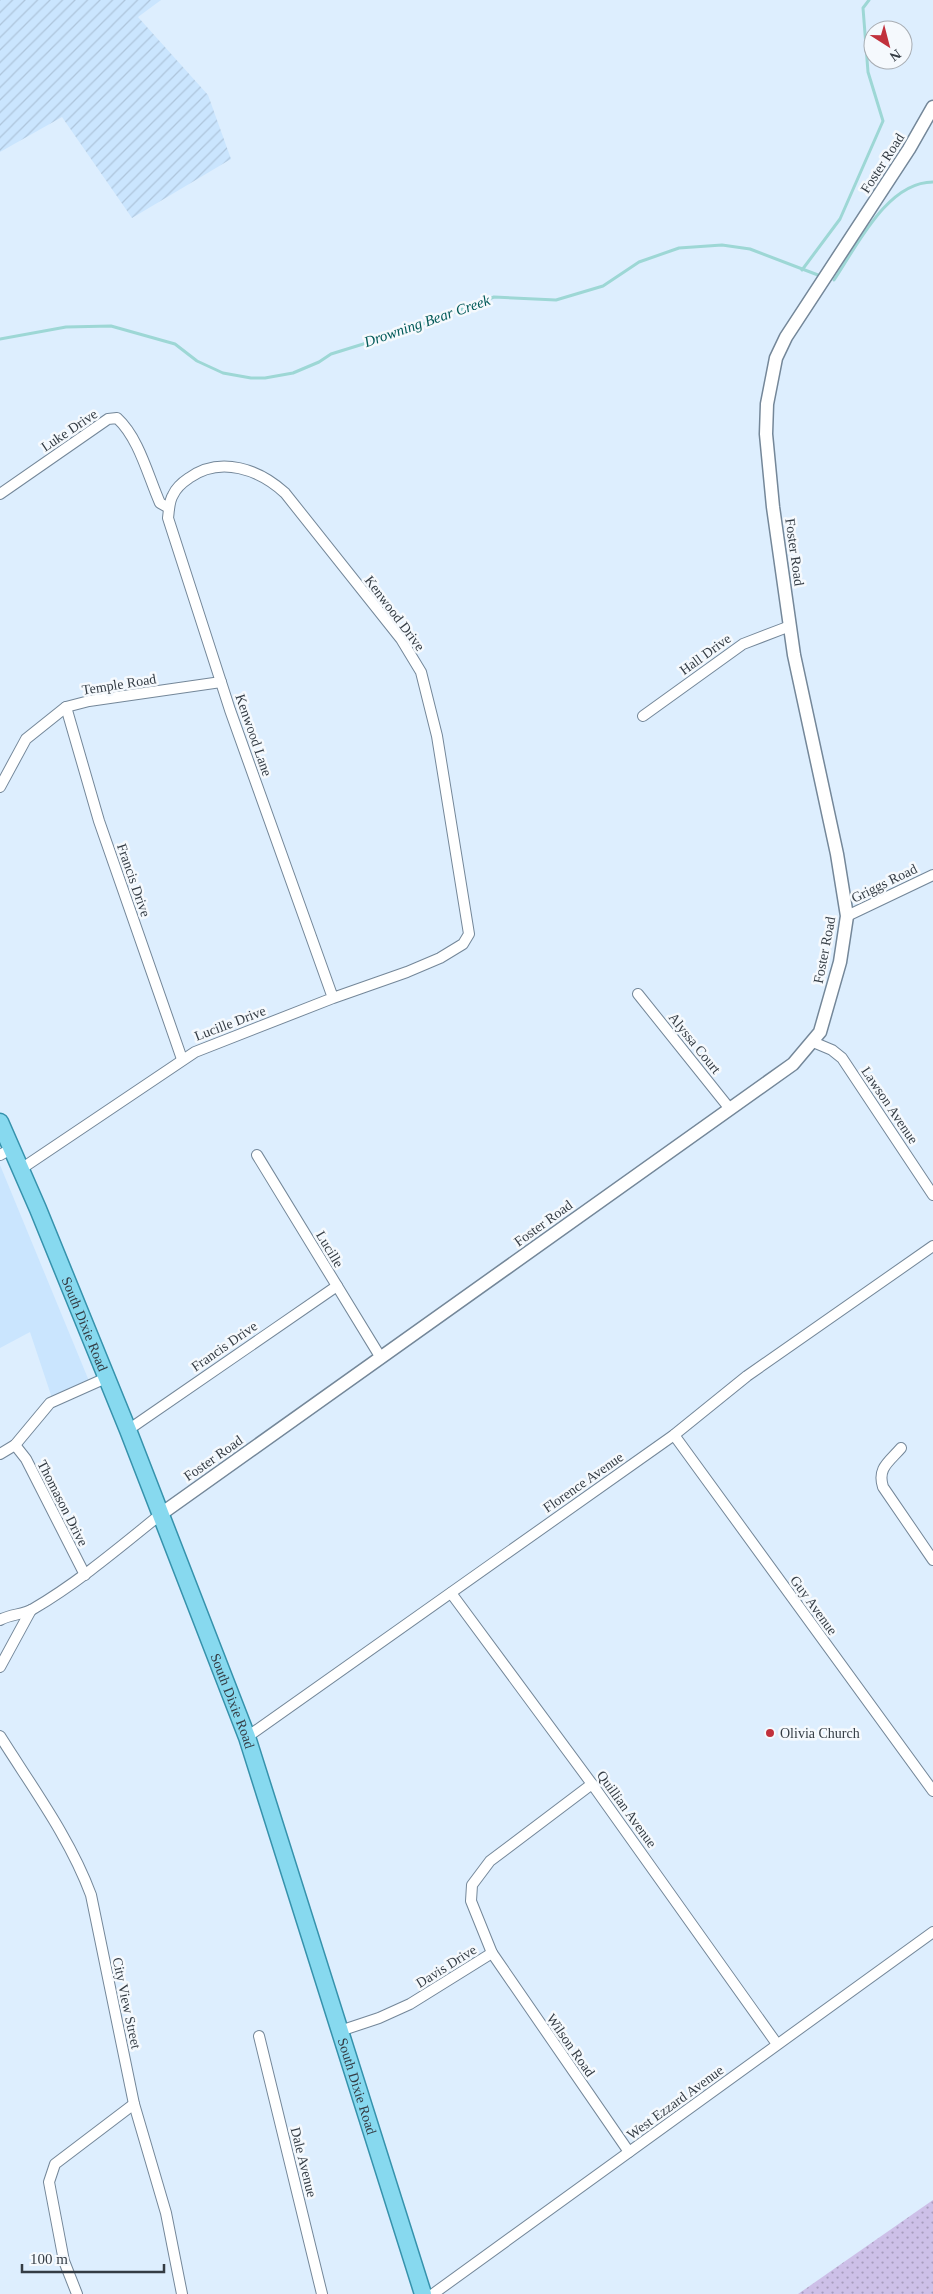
<svg xmlns="http://www.w3.org/2000/svg" width="933" height="2294" viewBox="0 0 933 2294" font-family="Georgia,serif">
	<style>
		.built { fill: #cae5fe }
		.industrial { fill: url(#industrial-furrows) }
		.park { fill: url(#park-dots) }
		.lines { fill: none; stroke-linecap: round; stroke-linejoin: round }
		.stream { stroke: #9dd7d5; stroke-width: 3 }
		.minor-casing { stroke: #748799; stroke-width: 12 }
		.tertiary-casing { stroke: #748799; stroke-width: 15 }
		.primary-casing { stroke: #3692ac; stroke-width: 19 }
		.minor { stroke: #fff; stroke-width: 10 }
		.tertiary { stroke: #fff; stroke-width: 12 }
		.primary { stroke: #87d9ef; stroke-width: 16 }
		.poi-dot { fill: #c1313c; stroke: #f5f9fd; stroke-width: 2 }
		.labels { text-anchor: middle; stroke-width: 5; stroke-linejoin: round; paint-order: stroke }
		.street-label { font-size: 14px; fill: #343c44; stroke: #f5f9fd }
		.poi-label { font-size: 14px; fill: #343c44; stroke: #f5f9fd; text-anchor: start }
		.water-label { font-size: 15px; font-style: italic; fill: #015957; stroke: #f5f9fd }
	</style>
	<defs>
		<pattern id="industrial-furrows" width="10" height="10" patternUnits="userSpaceOnUse" patternTransform="scale(1.25)"><rect width="10" height="10" fill="#cae5fe"/><path d="M-1 1l2-2M0 10L10 0M9 11l2-2" fill="none" stroke="#aec5db"/></pattern>
		<pattern id="park-dots" width="8" height="8" patternUnits="userSpaceOnUse" patternTransform="scale(1.25)"><rect width="8" height="8" fill="#cdc0e8"/><path d="M2 2h.1M6 6h.1" fill="none" stroke="#a79dbe" stroke-width="1.8" stroke-linecap="round"/></pattern>
	</defs>
	<rect width="100%" height="100%" fill="#ddeefe"/>
	<polygon class="built" points="0,1165 89,1381 52,1398 30,1332 0,1348"/>
	<polygon class="industrial" points="0,0 161,0 138,17 208,95 231,159 132,218 62,117 0,152"/>
	<polygon class="park" points="933,2200 933,2294 798,2294"/>
	<g class="lines">
		<g class="stream">
			<polyline points="802,270 840,219 883,121 868,72 863,8 869,0"/>
			<path d="M 834,280 C 857,246 887,182 933,182"/>
			<polyline points="0,339 66,327 111,326 175,344 197,361 223,373 251,378 265,378 293,373 319,362 331,354 402,332 494,297 556,300 603,286 639,262 679,248 722,245 750,249 818,275"/>
		</g>
		<defs>
			<g id="minor">
				<path d="M 0,494 L 108,419 L 117,418 C 139,438 148,476 160,503 L 169,508"/>
				<polyline points="66,707 99,821 182,1059"/>
				<polyline points="643,716 743,644 790,626"/>
				<polyline points="0,787 26,739 66,707 89,701 221,682"/>
				<polyline points="847,916 933,875"/>
				<polyline points="638,994 730,1109"/>
				<polyline points="813,1042 832,1050 842,1058 933,1195"/>
				<polyline points="0,1155 11,1149"/>
				<polyline points="257,1155 381,1358"/>
				<path d="M 21,1169 L 195,1052 L 333,998 L 407,972 L 440,958 L 463,944 L 469,934 L 437,736 L 421,672 L 401,639 L 285,493 C 260,470 221,455 189,478 C 183,482 176,488 173,495 C 169,501 169,511 168,518 L 230,710 L 333,998"/>
				<polyline points="128,1430 337,1286"/>
				<polyline points="674,1435 933,1791"/>
				<polyline points="15,1445 26,1459 85,1575"/>
				<path d="M 901,1448 C 889,1462 877,1468 883,1487 L 933,1560"/>
				<polyline points="0,1454 15,1445 50,1403 106,1378"/>
				<polyline points="451,1593 592,1784 777,2044"/>
				<path d="M 0,1620 C 10,1614 23,1615 33,1609 C 79,1582 120,1547 161,1514"/>
				<polyline points="0,1667 31,1610"/>
				<path d="M 0,1736 C 32,1787 70,1838 91,1895 L 134,2104 L 166,2213 L 182,2294"/>
				<polyline points="247,1737 674,1435 747,1376 933,1246"/>
				<polyline points="592,1784 490,1861 472,1885 471,1901 492,1953 629,2152"/>
				<polyline points="340,2031 379,2018 410,2004 492,1953"/>
				<polyline points="259,2036 322,2294"/>
				<polyline points="77,2294 64,2261 49,2182 55,2164 134,2104"/>
				<polyline points="433,2294 933,1932"/>
			</g>
			<polyline id="tertiary" points="161,1514 793,1064 820,1032 840,962 847,916 837,854 794,655 773,507 766,434 767,404 776,358 786,337 909,149 933,107"/>
			<g id="primary">
				<path id="s1" d="M 0,1122 L 38,1209 L 128,1430 L 247,1737 L 423,2294"/>
			</g>
		</defs>
		<use href="#minor" class="minor-casing"/>
		<use href="#tertiary" class="tertiary-casing"/>
		<use href="#primary" class="primary-casing"/>
		<use href="#minor" class="minor"/>
		<use href="#tertiary" class="tertiary"/>
		<use href="#primary" class="primary"/>
	</g>
	<circle class="poi-dot" cx="770" cy="1733" r="5"/>
	<g class="labels">
		<g class="street-label">
			<text transform="translate(882 163) rotate(-57)" y="5">Foster Road</text>
			<text transform="translate(69 430) rotate(-34)" y="5">Luke Drive</text>
			<text transform="translate(795 552) rotate(82)" y="5">Foster Road</text>
			<text transform="translate(395 613) rotate(53)" y="5">Kenwood Drive</text>
			<text transform="translate(705 654) rotate(-36)" y="5">Hall Drive</text>
			<text transform="translate(119 684) rotate(-9)" y="5">Temple Road</text>
			<text transform="translate(254 735) rotate(71)" y="5">Kenwood Lane</text>
			<text transform="translate(134 880) rotate(71)" y="5">Francis Drive</text>
			<text transform="translate(884 883) rotate(-26)" y="5">Griggs Road</text>
			<text transform="translate(824 950) rotate(-79)" y="5">Foster Road</text>
			<text transform="translate(230 1023) rotate(-21)" y="5">Lucille Drive</text>
			<text transform="translate(695 1043) rotate(51)" y="5">Alyssa Court</text>
			<text transform="translate(890 1105) rotate(56)" y="5">Lawson Avenue</text>
			<text transform="translate(543 1223) rotate(-36)" y="5">Foster Road</text>
			<text transform="translate(330 1249) rotate(59)" y="5">Lucille</text>
			<text dy="5" stroke="none"><textPath href="#s1" startOffset="219">South Dixie Road</textPath></text>
			<text transform="translate(224 1346) rotate(-35)" y="5">Francis Drive</text>
			<text transform="translate(213 1458) rotate(-35)" y="5">Foster Road</text>
			<text transform="translate(583 1482) rotate(-35)" y="5">Florence Avenue</text>
			<text transform="translate(63 1503) rotate(63)" y="5">Thomason Drive</text>
			<text transform="translate(814 1605) rotate(54)" y="5">Guy Avenue</text>
			<text dy="5" stroke="none"><textPath href="#s1" startOffset="624">South Dixie Road</textPath></text>
			<text transform="translate(627 1809) rotate(54)" y="5">Quillian Avenue</text>
			<text transform="translate(446 1966) rotate(-32)" y="5">Davis Drive</text>
			<text transform="translate(127 2003) rotate(78)" y="5">City View Street</text>
			<text transform="translate(571 2045) rotate(55)" y="5">Wilson Road</text>
			<text dy="5" stroke="none"><textPath href="#s1" startOffset="1029">South Dixie Road</textPath></text>
			<text transform="translate(675 2102) rotate(-36)" y="5">West Ezzard Avenue</text>
			<text transform="translate(304 2162) rotate(76)" y="5">Dale Avenue</text>
		</g>
		<g class="poi-label">
			<text x="780" y="1738">Olivia Church</text>
		</g>
		<g class="water-label">
			<text transform="translate(427 321) rotate(-19)" y="5">Drowning Bear Creek</text>
		</g>
	</g>
	<g transform="translate(888 45) rotate(144)"><circle r="24" fill="#f5f9fd" stroke="#a8adb3"/>
	<path d="M0-4L9 19L0 12L-9 19Z" fill="#c1313c"/>
	<text y="-8" font-size="14" font-weight="bold" text-anchor="middle" fill="#343c44">N</text>
	</g>
	<path d="M22 2264v8h142v-8" fill="none" stroke="#343c44" stroke-width="2.5"/>
	<text x="30" y="2264" font-size="15" fill="#343c44" stroke="#f5f9fd" stroke-width="4" paint-order="stroke">100 m</text>
</svg>
